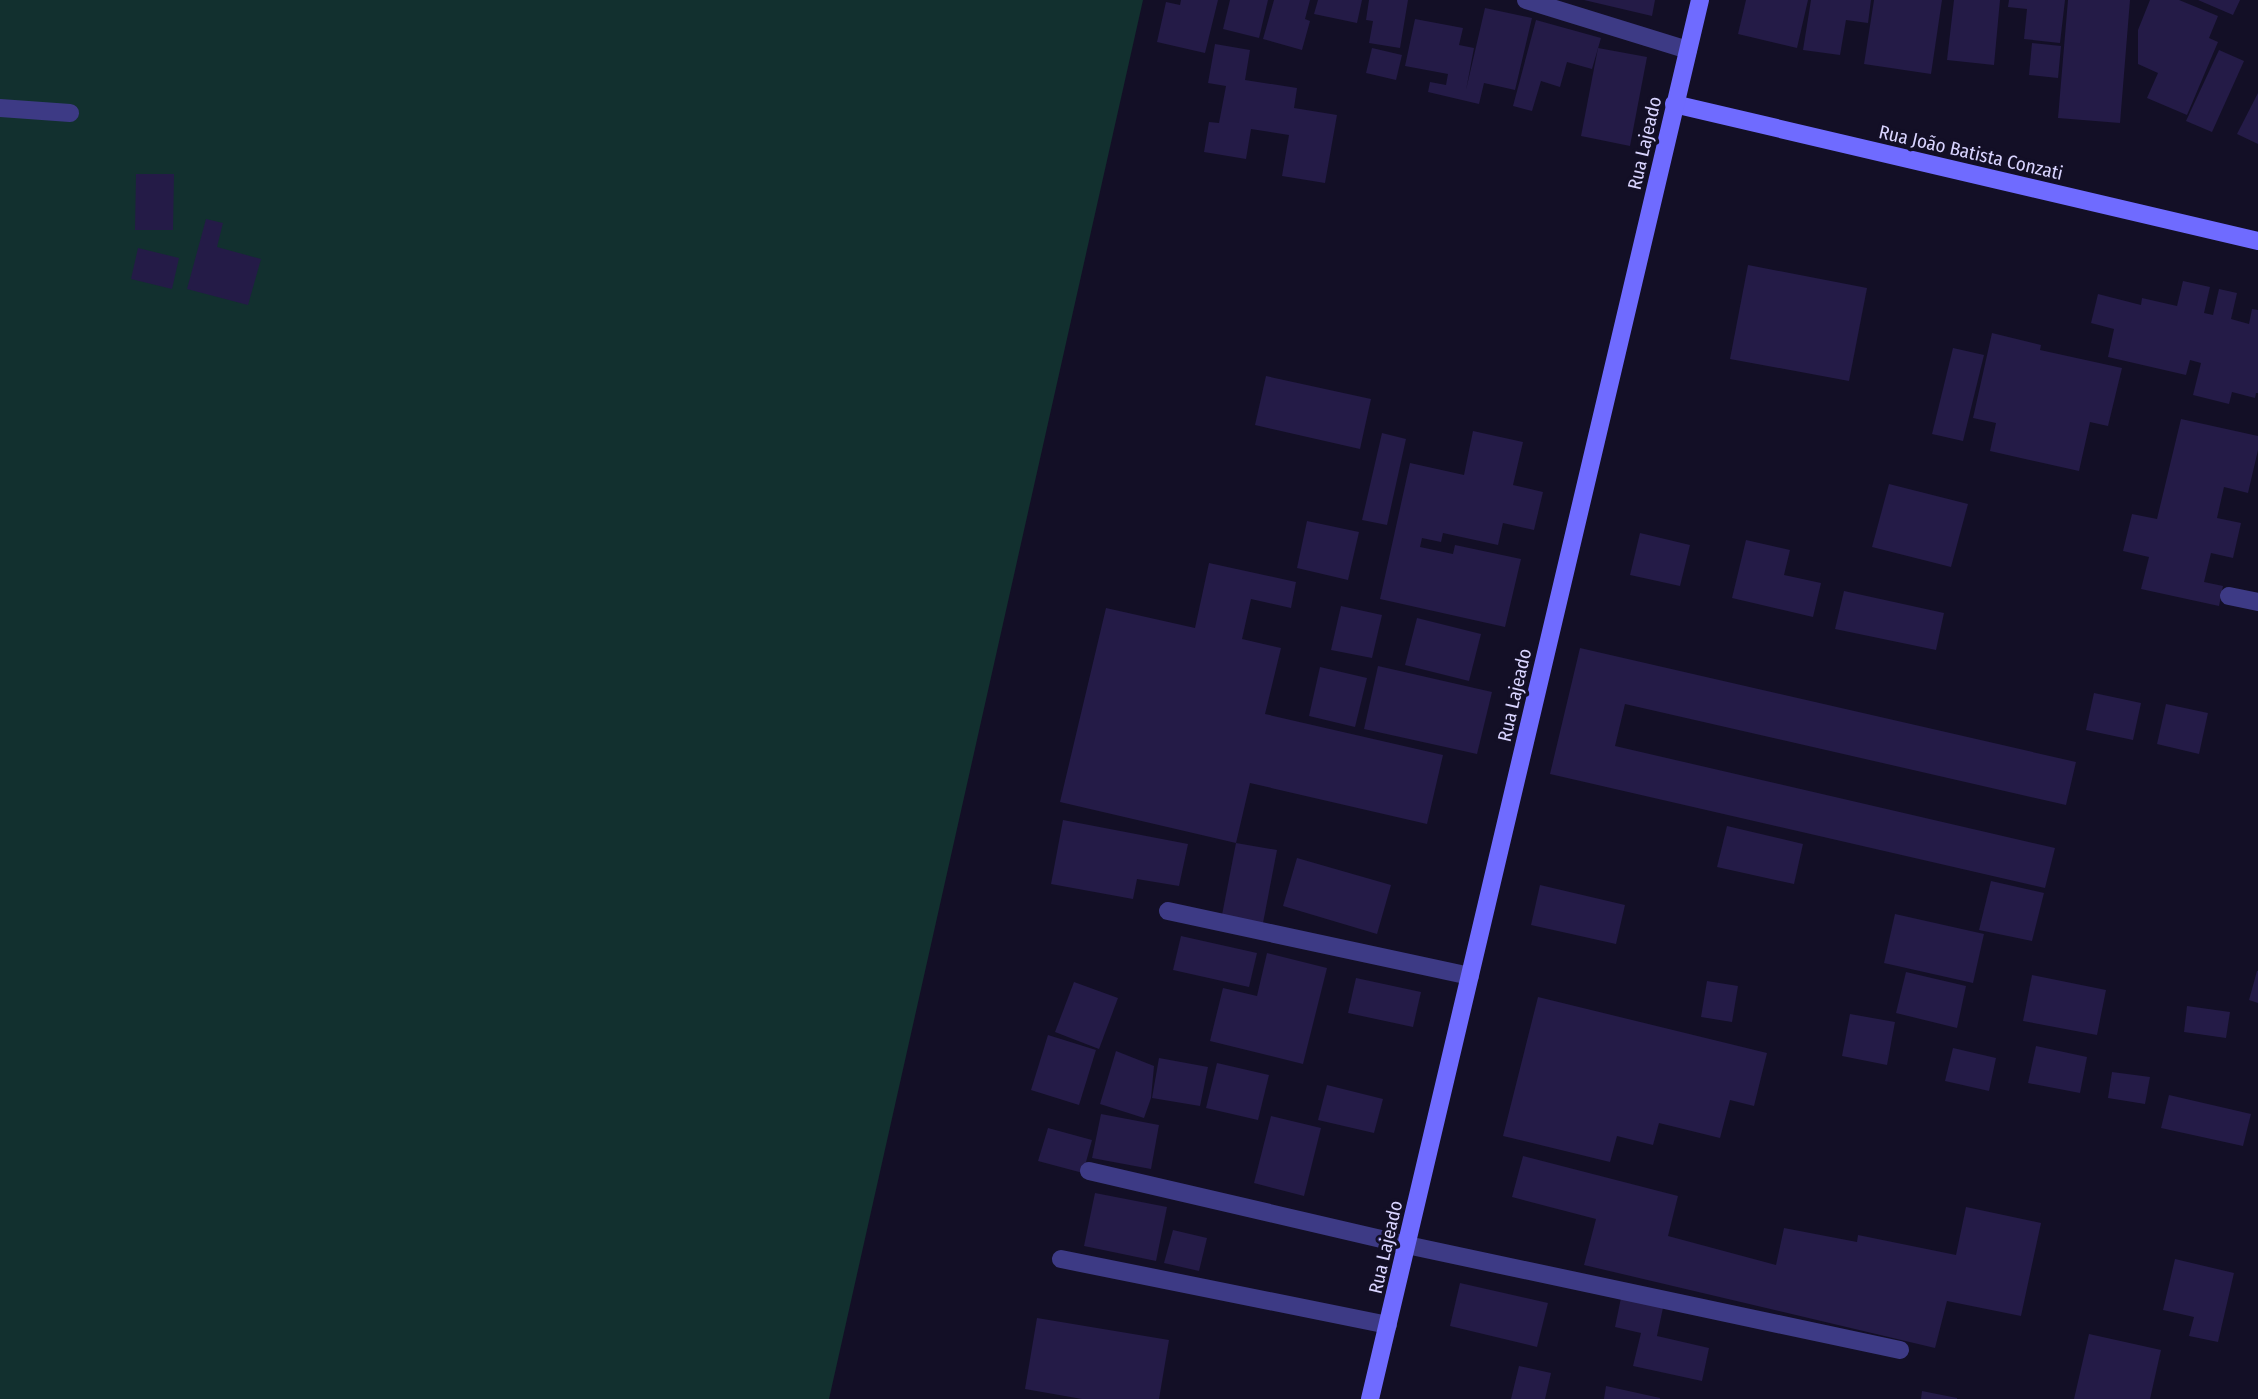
<svg xmlns="http://www.w3.org/2000/svg" width="2258" height="1399" viewBox="0 0 2258 1399" font-family="'Fira Sans Condensed',sans-serif">
	<style>
		.green { fill: #12302f }
		.building { fill: #241b47 }
		.lines { fill: none; stroke-linecap: round; stroke-linejoin: round }
		.lane { stroke: #3d3a85; stroke-width: 18 }
		.street { stroke: #3d3a85; stroke-width: 18 }
		.secondary { stroke: #6f6bff; stroke-width: 18 }
		.labels { text-anchor: middle; stroke-width: 7; stroke-linejoin: round; paint-order: stroke }
		.street-label { font-size: 19px; fill: #d9d4ff; stroke: #130f26 }
	</style>
	<rect width="100%" height="100%" fill="#130f26"/>
	<polygon class="green" points="0,0 1143,0 829,1399 0,1399"/>
	<g class="building">
		<polygon points="1181,0 1218,0 1205,53 1157,42 1166,2 1180,5"/>
		<polygon points="1230,0 1268,0 1259,38 1223,29"/>
		<polygon points="1274,0 1310,0 1305,19 1310,21 1302,50 1263,39"/>
		<polygon points="1318,0 1362,0 1357,23 1314,14"/>
		<polygon points="1369,0 1408,0 1400,48 1369,43 1373,21 1366,20"/>
		<polygon points="1584,0 1655,0 1652,16"/>
		<polygon points="1746,0 1808,0 1797,48 1738,34"/>
		<polygon points="1811,0 1871,0 1868,23 1846,20 1840,55 1803,50"/>
		<polygon points="1874,0 1942,0 1931,74 1864,64"/>
		<polygon points="1954,0 2000,0 1994,65 1947,60"/>
		<polygon points="2009,0 2065,0 2060,43 2024,39 2027,9 2008,7"/>
		<polygon points="2068,0 2130,0 2120,123 2058,118"/>
		<polygon points="2150,0 2179,0 2218,16 2209,38 2218,42 2187,115 2147,98 2158,73 2138,64 2138,30"/>
		<polygon points="2198,0 2240,0 2233,15"/>
		<polygon points="1485,8 1532,18 1515,90 1484,83 1479,104 1428,92 1430,82 1446,85 1448,74 1405,66 1415,19 1463,28 1459,45 1474,48 1466,90"/>
		<polygon points="1536,20 1601,38 1592,69 1567,62 1560,87 1541,81 1532,111 1513,106"/>
		<polygon points="2032,43 2061,46 2058,78 2029,75"/>
		<polygon points="1215,44 1250,50 1245,80 1297,88 1294,108 1337,115 1325,183 1282,176 1289,135 1251,129 1246,159 1204,152 1209,122 1219,123 1226,86 1208,83"/>
		<polygon points="1372,48 1402,55 1396,80 1366,73"/>
		<polygon points="1598,48 1647,57 1630,146 1581,136"/>
		<polygon points="2219,50 2244,61 2212,132 2186,121"/>
		<polygon points="2258,93 2258,144 2237,134"/>
		<polygon points="136,174 174,174 173,230 135,230"/>
		<polygon points="206,219 223,223 217,247 261,259 248,305 187,289"/>
		<polygon points="138,248 179,258 172,289 131,279"/>
		<polygon points="1748,265 1867,288 1849,381 1730,359"/>
		<polygon points="2183,281 2210,287 2204,313 2213,315 2219,289 2237,293 2231,319 2249,324 2252,309 2258,310 2258,393 2256,393 2255,398 2232,392 2229,404 2193,395 2201,363 2190,360 2186,375 2108,357 2114,329 2091,323 2098,294 2141,305 2142,298 2177,306"/>
		<polygon points="1992,333 2041,345 2040,350 2122,368 2108,426 2090,422 2079,471 1990,451 1996,423 1973,418"/>
		<polygon points="1953,348 1984,355 1963,441 1932,434"/>
		<polygon points="1266,376 1371,399 1360,449 1255,425"/>
		<polygon points="2181,419 2258,436 2258,450 2248,493 2224,487 2217,518 2241,523 2233,558 2211,553 2204,582 2223,586 2219,606 2141,589 2149,557 2123,551 2132,514 2157,519"/>
		<polygon points="1473,431 1523,442 1513,485 1543,492 1534,530 1503,523 1498,545 1443,533 1441,542 1422,538 1420,547 1453,554 1455,545 1521,559 1505,627 1380,599 1410,463 1464,475"/>
		<polygon points="1382,433 1406,439 1387,525 1362,520"/>
		<polygon points="1889,484 1968,504 1951,567 1872,547"/>
		<polygon points="1307,521 1359,532 1348,580 1297,568"/>
		<polygon points="1640,533 1690,545 1680,586 1630,575"/>
		<polygon points="1746,540 1790,550 1784,575 1821,583 1813,617 1732,598"/>
		<polygon points="1209,563 1296,582 1291,608 1251,599 1242,639 1281,648 1265,714 1443,755 1427,824 1250,783 1236,843 1060,802 1106,608 1195,628"/>
		<polygon points="1844,591 1944,613 1936,650 1835,629"/>
		<polygon points="1341,606 1382,615 1372,658 1331,650"/>
		<polygon points="1417,618 1481,634 1469,681 1405,665"/>
		<polygon points="1580,648 2076,762 2066,805 1625,704 1615,746 2055,848 2045,888 1550,774"/>
		<polygon points="1378,666 1492,692 1477,754 1364,729"/>
		<polygon points="1320,667 1367,678 1355,727 1309,716"/>
		<polygon points="2094,693 2141,703 2133,740 2086,730"/>
		<polygon points="2166,704 2208,713 2199,754 2157,744"/>
		<polygon points="1063,820 1188,844 1179,886 1137,879 1133,899 1051,884"/>
		<polygon points="1727,826 1803,844 1794,884 1717,867"/>
		<polygon points="1236,843 1277,850 1263,923 1222,915"/>
		<polygon points="1297,858 1391,885 1377,934 1283,906"/>
		<polygon points="1991,881 2044,893 2032,941 1979,930"/>
		<polygon points="1540,885 1625,905 1616,944 1531,925"/>
		<polygon points="1895,914 1984,934 1973,983 1884,963"/>
		<polygon points="1181,936 1257,953 1249,987 1173,970"/>
		<polygon points="1267,953 1327,968 1303,1064 1210,1041 1223,988 1257,996"/>
		<polygon points="2257,971 2258,971 2258,1003 2249,1000"/>
		<polygon points="1906,972 1966,986 1957,1028 1896,1013"/>
		<polygon points="2032,975 2106,990 2097,1035 2023,1021"/>
		<polygon points="1356,978 1421,992 1413,1027 1348,1013"/>
		<polygon points="1707,981 1738,986 1732,1022 1701,1017"/>
		<polygon points="1074,982 1118,998 1099,1049 1055,1032"/>
		<polygon points="1538,997 1767,1053 1754,1106 1730,1100 1720,1138 1659,1123 1653,1145 1617,1136 1610,1162 1503,1136"/>
		<polygon points="2187,1006 2230,1012 2226,1038 2184,1032"/>
		<polygon points="1850,1014 1895,1022 1887,1065 1842,1056"/>
		<polygon points="1048,1035 1096,1050 1079,1105 1031,1090"/>
		<polygon points="2036,1046 2087,1057 2080,1093 2028,1083"/>
		<polygon points="1953,1048 1996,1058 1989,1091 1945,1081"/>
		<polygon points="1116,1051 1154,1066 1151,1098 1144,1118 1100,1104"/>
		<polygon points="1159,1058 1208,1067 1200,1106 1152,1098"/>
		<polygon points="1217,1063 1269,1075 1258,1120 1206,1108"/>
		<polygon points="2112,1072 2150,1077 2145,1104 2108,1098"/>
		<polygon points="1327,1085 1383,1099 1374,1133 1318,1120"/>
		<polygon points="2169,1095 2251,1114 2243,1146 2161,1128"/>
		<polygon points="1101,1114 1159,1125 1151,1169 1092,1158"/>
		<polygon points="1271,1116 1321,1128 1304,1196 1254,1183"/>
		<polygon points="1048,1128 1092,1140 1083,1173 1038,1161"/>
		<polygon points="1523,1156 1678,1196 1668,1236 1776,1265 1784,1228 1857,1242 1858,1235 1956,1255 1966,1207 2041,1223 2021,1316 1947,1301 1935,1348 1584,1265 1596,1219 1512,1197"/>
		<polygon points="1095,1193 1167,1207 1156,1261 1084,1246"/>
		<polygon points="1173,1230 1207,1238 1199,1271 1164,1263"/>
		<polygon points="2175,1259 2234,1273 2218,1342 2189,1336 2194,1317 2163,1310"/>
		<polygon points="1460,1283 1548,1303 1537,1347 1450,1326"/>
		<polygon points="1622,1293 1664,1303 1657,1336 1709,1348 1702,1381 1633,1366 1641,1333 1615,1327"/>
		<polygon points="1037,1318 1169,1340 1159,1399 1082,1399 1025,1389"/>
		<polygon points="2089,1334 2161,1350 2150,1399 2074,1399"/>
		<polygon points="1519,1366 1551,1373 1545,1399 1511,1399"/>
		<polygon points="1606,1386 1660,1398 1660,1399 1604,1399"/>
		<polygon points="1922,1391 1957,1398 1957,1399 1921,1399"/>
	</g>
	<g class="lines">
		<g class="lane">
			<polyline points="1526,0 1688,50"/>
			<polyline points="1089,1171 1407,1245 1900,1350"/>
		</g>
		<g class="street">
			<polyline points="0,108 70,113"/>
			<polyline points="2229,596 2258,602"/>
			<polyline points="1168,911 1470,976"/>
			<polyline points="1061,1259 1388,1325"/>
		</g>
		<g class="secondary">
			<polyline points="1674,104 2258,241"/>
			<polyline points="1370,1399 1700,0"/>
		</g>
	</g>
	<g class="labels">
		<g class="street-label">
			<text transform="translate(1644 143) rotate(-77)" y="7">Rua Lajeado</text>
			<text transform="translate(1971 152) rotate(13)" y="7">Rua João Batista Conzati</text>
			<text transform="translate(1514 695) rotate(-77)" y="7">Rua Lajeado</text>
			<text transform="translate(1385 1247) rotate(-77)" y="7">Rua Lajeado</text>
		</g>
	</g>
</svg>
